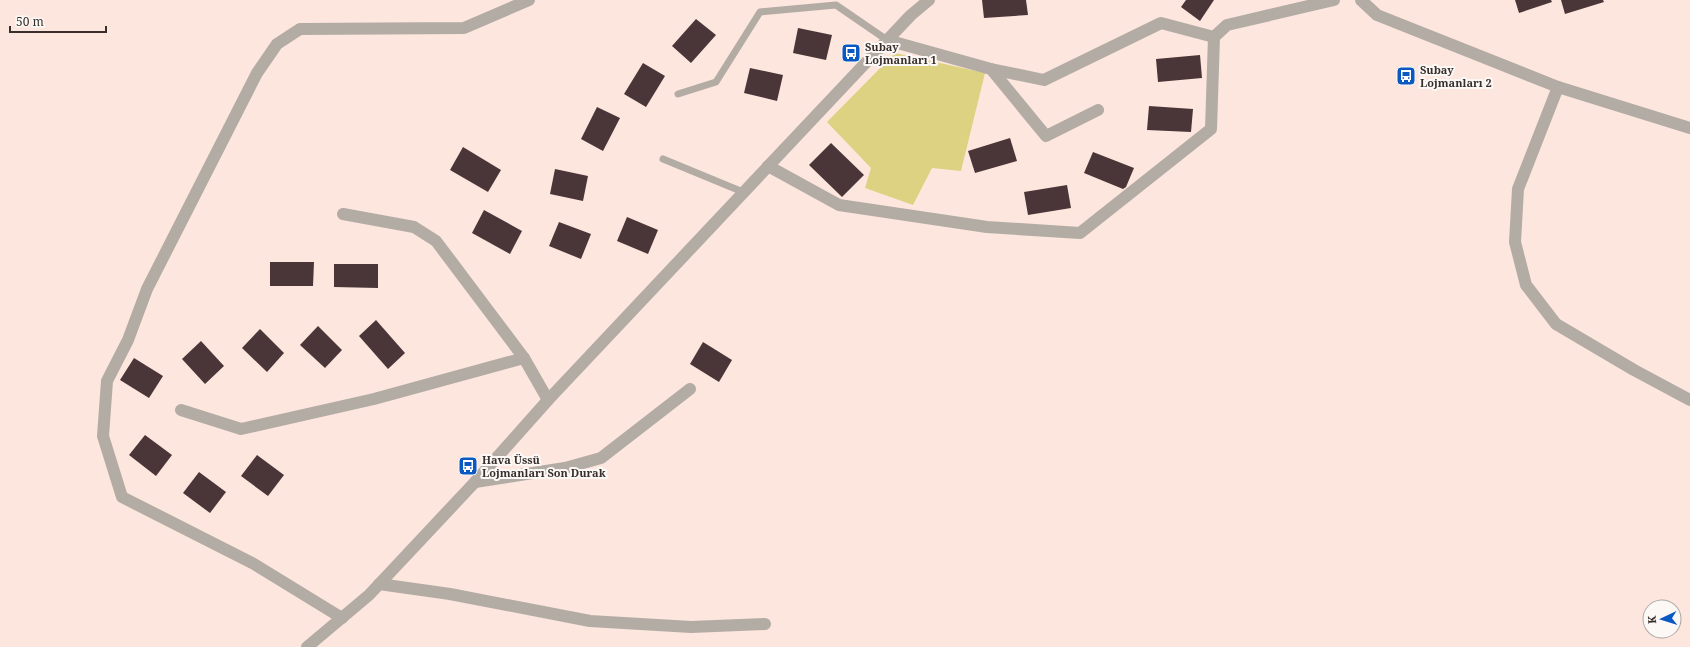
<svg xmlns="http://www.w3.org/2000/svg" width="1690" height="647" viewBox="0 0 1690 647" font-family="'Noto Serif',serif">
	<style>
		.green { fill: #ddd281 }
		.building { fill: #4a3638 }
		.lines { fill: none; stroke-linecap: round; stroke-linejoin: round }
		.service { stroke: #b3aca5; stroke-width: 7 }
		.minor { stroke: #b3aca5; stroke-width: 12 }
		.tertiary { stroke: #b3aca5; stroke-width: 12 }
		.labels { text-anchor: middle; stroke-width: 4; stroke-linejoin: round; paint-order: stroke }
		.poi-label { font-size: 11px; font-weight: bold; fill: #382f2c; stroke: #fcf8f6; text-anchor: start }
	</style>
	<rect width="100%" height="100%" fill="#fde6dd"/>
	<polygon class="green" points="895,53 985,73 961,171 932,168 913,205 865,188 871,168 827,122"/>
	<g class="building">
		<polygon points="982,0 1026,0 1028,15 984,18"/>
		<polygon points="1186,0 1214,0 1200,21 1181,7"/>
		<polygon points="1515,0 1551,0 1552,2 1519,13"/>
		<polygon points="1561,0 1603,0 1604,2 1565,14"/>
		<polygon points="696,19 716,35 691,63 672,46"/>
		<polygon points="798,28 832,35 826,60 793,53"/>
		<polygon points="1200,55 1202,78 1158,82 1156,59"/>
		<polygon points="643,63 665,76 646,107 624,94"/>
		<polygon points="750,68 783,75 777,101 744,93"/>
		<polygon points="1149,106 1193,109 1191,132 1147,130"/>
		<polygon points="597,107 620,118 603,151 581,139"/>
		<polygon points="1010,138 1017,161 975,173 968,151"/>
		<polygon points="831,143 864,175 842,197 809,165"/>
		<polygon points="463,147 501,170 488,192 450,170"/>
		<polygon points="1093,152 1134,168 1126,187 1123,189 1084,173"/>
		<polygon points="555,169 588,176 583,201 550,194"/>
		<polygon points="1067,185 1071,208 1028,215 1024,192"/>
		<polygon points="484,210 522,231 510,254 472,233"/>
		<polygon points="627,217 658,230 648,254 617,241"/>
		<polygon points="559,222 591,234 581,259 549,246"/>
		<polygon points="270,262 314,262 313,286 270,286"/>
		<polygon points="334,264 378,264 378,288 334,287"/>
		<polygon points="376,320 405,353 388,369 359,336"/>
		<polygon points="318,326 342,350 325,368 300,345"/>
		<polygon points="260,329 284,353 267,372 242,348"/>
		<polygon points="201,341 224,366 205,384 182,359"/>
		<polygon points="703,342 732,360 719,382 690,364"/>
		<polygon points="134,358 163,376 149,398 120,380"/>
		<polygon points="145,435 172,455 156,476 129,455"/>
		<polygon points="257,455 284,475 268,496 241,476"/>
		<polygon points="199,472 226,492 210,513 183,493"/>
	</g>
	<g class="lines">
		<g class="service">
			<polyline points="678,94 716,82 760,12 836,5 887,40"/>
			<polyline points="663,159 743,192"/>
		</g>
		<g class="minor">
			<polyline points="887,40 991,69 1044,80 1161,23 1214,37"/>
			<polyline points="991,69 1046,136 1098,110"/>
			<polyline points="1558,87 1518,189 1515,242 1526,285 1556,324 1634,370 1690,400"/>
			<polyline points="768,166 839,205 987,227 1080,233 1211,129 1214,37 1227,25 1334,0"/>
			<polyline points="343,214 414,227 436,241 524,358 548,400"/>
			<polyline points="181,410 241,429 374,399 524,358"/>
			<polyline points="475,482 565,468 601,458 690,389"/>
			<polyline points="379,584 450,594 590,621 691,627 765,624"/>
			<polyline points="342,618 254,564 122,497 103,436 107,381 128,340 147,289 257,73 277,44 300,29 464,28 529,0"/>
		</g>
		<g class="tertiary">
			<polyline points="1361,0 1377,15 1558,87 1690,128"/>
			<polyline points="307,647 369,595 475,482 548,400 857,72 911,15 929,0"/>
		</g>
	</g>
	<defs>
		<symbol id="bus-square" viewBox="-11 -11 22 22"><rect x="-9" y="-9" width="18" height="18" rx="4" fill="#0a59c3" stroke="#fcf8f6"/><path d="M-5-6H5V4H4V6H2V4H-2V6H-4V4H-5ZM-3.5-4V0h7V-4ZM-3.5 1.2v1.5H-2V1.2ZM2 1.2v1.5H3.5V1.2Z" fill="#fff"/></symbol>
	</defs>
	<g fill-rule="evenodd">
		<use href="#bus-square" x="840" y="42" width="22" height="22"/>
		<use href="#bus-square" x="1395" y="65" width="22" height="22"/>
		<use href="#bus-square" x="457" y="455" width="22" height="22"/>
	</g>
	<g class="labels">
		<g class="poi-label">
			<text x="865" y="51">Subay<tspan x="865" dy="13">Lojmanları 1</tspan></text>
			<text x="1420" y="74">Subay<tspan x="1420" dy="13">Lojmanları 2</tspan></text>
			<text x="482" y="464">Hava Üssü<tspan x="482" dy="13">Lojmanları Son Durak</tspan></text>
		</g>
	</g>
	<g transform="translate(1662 619) rotate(266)"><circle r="19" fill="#fcf8f6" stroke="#aea8a5"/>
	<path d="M0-3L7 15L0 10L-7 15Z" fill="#0a59c3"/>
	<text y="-6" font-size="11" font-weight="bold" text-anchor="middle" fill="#382f2c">K</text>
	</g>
	<path d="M10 26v6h96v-6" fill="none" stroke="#382f2c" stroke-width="2"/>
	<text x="16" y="26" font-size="12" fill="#382f2c" stroke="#fcf8f6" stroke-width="3" paint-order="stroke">50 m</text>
</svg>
